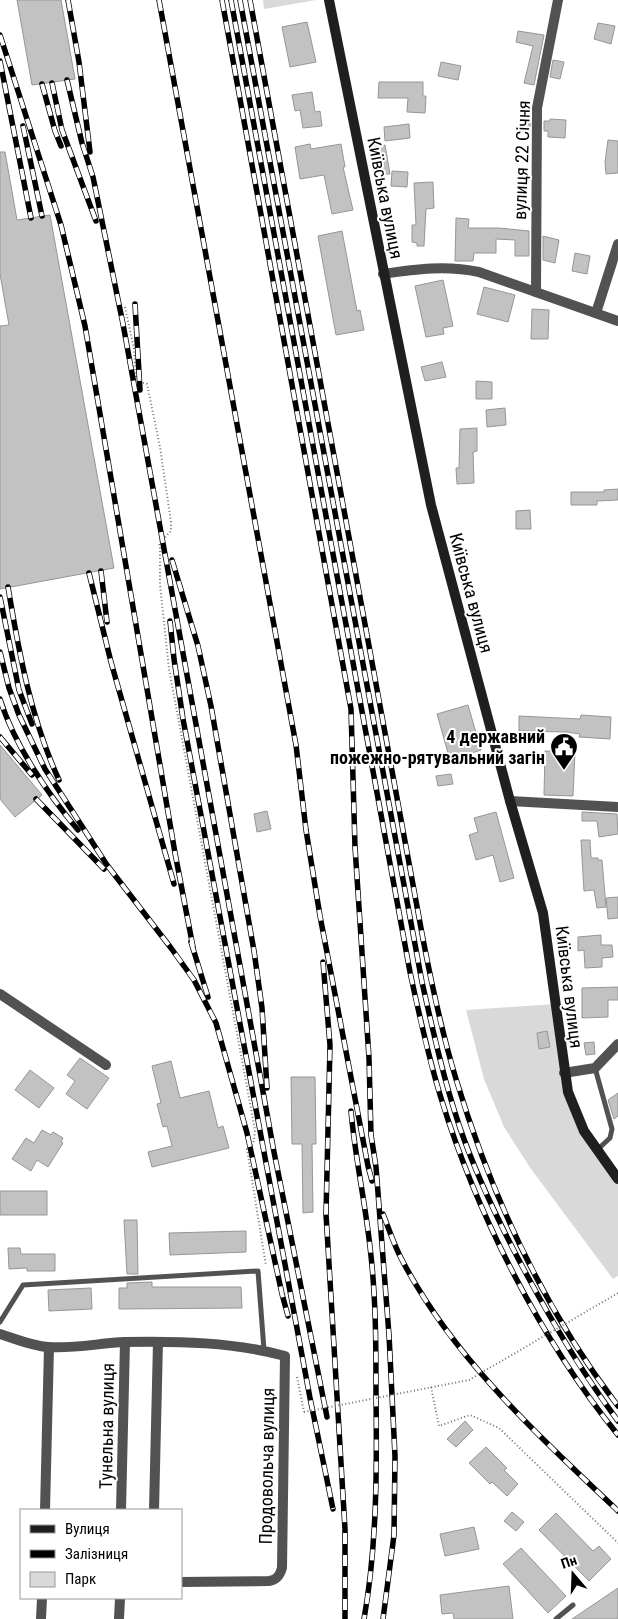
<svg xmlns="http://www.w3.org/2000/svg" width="618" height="1619" viewBox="0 0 618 1619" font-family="'Roboto Condensed',sans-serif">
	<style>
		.green { fill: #d9d9d9 }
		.building { fill: #c2c2c2; stroke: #969696 }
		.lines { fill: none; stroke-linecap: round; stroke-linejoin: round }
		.path { stroke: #747474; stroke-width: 2; stroke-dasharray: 1 2.5; stroke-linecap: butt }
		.lane { stroke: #525252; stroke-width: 5 }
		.street { stroke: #525252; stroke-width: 10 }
		.secondary { stroke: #1f1f1f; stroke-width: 10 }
		.rail-casing { stroke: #000; stroke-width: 5.5 }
		.rail { stroke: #fff; stroke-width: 4; stroke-dasharray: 11; stroke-linecap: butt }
		.path-bridge { stroke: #747474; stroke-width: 2; stroke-dasharray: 1 2.5; stroke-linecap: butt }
		.labels { text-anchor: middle; stroke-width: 4; stroke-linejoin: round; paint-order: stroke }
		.street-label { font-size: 18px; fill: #000; stroke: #fff }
		.poi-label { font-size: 18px; font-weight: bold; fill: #000; stroke: #fff; text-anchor: end }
	</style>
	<rect width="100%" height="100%" fill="#fff"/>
	<g class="green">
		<polygon points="263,0 316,0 264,9"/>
		<polygon points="555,1004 574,1112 618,1179 618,1276 613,1279 531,1169 504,1127 484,1079 466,1010"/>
	</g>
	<g class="building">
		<polygon points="17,0 61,0 75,79 32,85"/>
		<polygon points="307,22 316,62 290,67 282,27"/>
		<polygon points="598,23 615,26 611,44 594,39"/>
		<polygon points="518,31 544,35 534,85 524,83 533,46 516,42"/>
		<polygon points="553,60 564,62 560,79 550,77"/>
		<polygon points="441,62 461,66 458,80 438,76"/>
		<polygon points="379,82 423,82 423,96 426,96 425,113 407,112 408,98 378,98"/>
		<polygon points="312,92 315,112 320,111 322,126 303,128 300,110 295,111 292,95"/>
		<polygon points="550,119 566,120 565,138 548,137 548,131 544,131 544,121 550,121"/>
		<rect x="522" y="121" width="8" height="10"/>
		<polygon points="409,124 410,138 385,141 384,127"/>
		<polygon points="608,140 618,141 618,173 606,174 605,162"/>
		<polygon points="310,144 311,149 341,144 345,167 343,167 353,210 332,214 324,175 300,179 295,147"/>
		<polygon points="385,145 390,174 379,174 374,147"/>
		<polygon points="0,152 5,152 17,220 50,215 114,568 0,589 0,326 9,325 0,274"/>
		<polygon points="392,171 408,172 407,187 391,186"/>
		<polygon points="433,182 434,208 426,209 424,246 417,246 417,243 412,242 412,225 416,225 414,183"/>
		<polygon points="456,218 469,219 468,228 499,228 529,231 529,256 515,256 515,240 496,239 496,253 474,253 473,261 455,261"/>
		<polygon points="342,231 357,311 360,310 364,330 336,335 318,236"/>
		<polygon points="543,236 559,240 555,263 543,260"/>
		<polygon points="575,253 590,256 587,274 572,271"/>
		<polygon points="443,280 453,326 443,328 444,334 426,337 415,286"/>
		<polygon points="484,287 515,295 508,322 477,314"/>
		<polygon points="532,309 549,310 548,339 531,339"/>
		<polygon points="442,362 446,377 425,381 421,367"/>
		<polygon points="476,381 492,382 492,399 476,399"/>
		<polygon points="505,408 506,425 487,427 486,410"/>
		<polygon points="477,428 477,451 473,452 474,483 457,484 456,468 459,468 460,429"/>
		<polygon points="618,489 618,500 597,501 597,505 571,505 571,492 604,492 604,490"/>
		<polygon points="530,510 531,529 516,529 516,511"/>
		<polygon points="468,705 481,750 450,760 437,714"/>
		<polygon points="581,715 611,717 610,739 579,737 580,734 567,732 519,731 519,716 580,719"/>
		<polygon points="0,745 42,795 15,817 0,799"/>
		<polygon points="545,751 575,752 573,796 544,795"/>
		<polygon points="451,774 453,784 438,786 436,776"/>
		<polygon points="267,811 271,829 257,832 254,814"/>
		<polygon points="496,812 514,878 500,882 493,855 476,860 469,835 478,832 474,818"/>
		<polygon points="582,812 617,814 618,834 599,837 597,821 582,821"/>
		<polygon points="581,840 590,840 591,858 598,858 598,860 602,860 606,907 597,908 594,890 584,891"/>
		<polygon points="618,897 618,918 608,919 606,898"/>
		<polygon points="601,935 601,945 612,945 613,957 602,958 602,967 585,968 584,950 578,951 578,937"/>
		<polygon points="618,987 618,1000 608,1000 608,1017 582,1018 582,988"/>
		<polygon points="547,1031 550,1047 539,1049 537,1033"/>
		<polygon points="594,1042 595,1054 586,1055 584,1043"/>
		<polygon points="80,1058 109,1078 87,1109 66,1094 75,1081 67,1075"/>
		<polygon points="171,1061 180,1098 209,1091 218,1128 223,1126 229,1148 152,1167 148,1152 172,1146 167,1126 163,1127 157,1104 161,1103 152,1066"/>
		<polygon points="30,1070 54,1088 39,1108 15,1090"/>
		<polygon points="291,1077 315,1077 316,1144 312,1144 313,1212 303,1213 302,1144 292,1144"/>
		<polygon points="618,1093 618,1116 614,1119 608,1100"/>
		<polygon points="42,1130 51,1135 53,1132 63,1138 61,1142 63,1143 48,1167 37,1160 31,1171 12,1159 26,1138 34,1143"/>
		<rect x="0" y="1191" width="47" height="24"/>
		<polygon points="124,1220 137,1220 138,1274 127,1274"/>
		<polygon points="246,1231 246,1252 170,1255 169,1233"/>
		<polygon points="8,1248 20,1248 21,1254 55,1254 55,1271 27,1271 27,1268 9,1269"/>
		<polygon points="152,1282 152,1287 241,1287 242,1308 119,1309 119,1288 127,1288 127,1283"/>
		<polygon points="91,1288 92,1309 49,1311 48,1290"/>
		<polygon points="465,1421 473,1430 456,1447 447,1439"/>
		<polygon points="486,1447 507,1468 504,1470 518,1484 507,1496 492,1482 490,1484 469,1463"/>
		<polygon points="512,1512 524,1522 516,1531 504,1521"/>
		<polygon points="556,1513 593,1551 599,1546 611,1559 589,1581 539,1530"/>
		<polygon points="474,1527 479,1549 445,1556 440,1534"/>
		<polygon points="521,1548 566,1596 548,1613 503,1564"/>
		<polygon points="509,1586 513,1619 454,1619 453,1613 442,1614 440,1595"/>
		<polygon points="618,1588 618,1619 572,1619"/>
	</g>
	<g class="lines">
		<g class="path">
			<path d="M 125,307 L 134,349 L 136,377 L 140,382 L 147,384 L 160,447 L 171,522 L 171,531 L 159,543 L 160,549 L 160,585 L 169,669 L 255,1130 C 254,1138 255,1146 247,1149 L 266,1266"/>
			<polyline points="297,1377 304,1412"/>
			<polyline points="431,1387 439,1426 470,1415 499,1428 618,1543"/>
		</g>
		<g class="lane">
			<polyline points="595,1068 612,1129 610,1138 597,1150"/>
			<polyline points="0,1322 23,1285 258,1271 264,1350"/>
			<polyline points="556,1619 573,1605"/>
		</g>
		<g class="street">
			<path d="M 383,274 C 416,269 446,265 479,272 L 618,321"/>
			<polyline points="536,292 537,108 558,0"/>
			<polyline points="596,313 618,244"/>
			<polyline points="510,801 618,807"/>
			<polyline points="0,994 106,1065"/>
			<polyline points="564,1073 595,1068 618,1044"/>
			<path d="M 0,1334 C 16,1339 32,1346 48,1347 C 73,1349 100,1343 125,1342 C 178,1341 233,1342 285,1356 L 282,1568 C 280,1575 277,1580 269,1581 L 181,1582"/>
			<polyline points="45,1510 49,1347"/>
			<polyline points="121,1510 125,1342"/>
			<polyline points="154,1510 158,1342"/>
			<polyline points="41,1619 42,1598"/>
			<polyline points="119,1619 120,1598"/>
		</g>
		<polyline class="secondary" points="329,0 431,505 510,801 543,913 568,1092 584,1131 618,1179"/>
		<defs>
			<g id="rail">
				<polyline points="68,0 79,62 90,152"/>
				<polyline points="159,0 296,745 306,830 320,916 368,1166 372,1181"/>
				<polyline points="222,0 351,709 355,847 369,1058 371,1135 376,1167 389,1335 395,1456 394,1535 383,1619"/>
				<path d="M 231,0 L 410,972 C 419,1014 428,1056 441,1098 C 477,1215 541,1340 618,1435"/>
				<path d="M 240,0 L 422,982 C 433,1031 444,1081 460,1128 C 478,1180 502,1229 528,1277 C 555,1327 584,1375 618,1421"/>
				<path d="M 250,0 L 423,939 C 432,986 442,1033 456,1079 C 491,1195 544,1309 618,1406"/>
				<polyline points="0,35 61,225 85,326 175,853 193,947"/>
				<polyline points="0,61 31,218"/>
				<polyline points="67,80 82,143 93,177 123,324 274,1152 327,1417"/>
				<polyline points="52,83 62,130 96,221"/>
				<polyline points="42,84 55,131 61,146"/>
				<polyline points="23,126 42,216"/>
				<polyline points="135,304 140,390"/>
				<polyline points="172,560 198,646 211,706 254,951 262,1008 267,1088"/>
				<polyline points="101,571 107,622"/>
				<polyline points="89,573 111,662 174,884"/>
				<path d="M 8,587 C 19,653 31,719 59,780"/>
				<polyline points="0,597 19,690 32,724"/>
				<polyline points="170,621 174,659 183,719 310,1398 333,1509"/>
				<polyline points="0,652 9,688 19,715 45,769 107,865 171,948 194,980 216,1023 247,1133 282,1294 288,1316"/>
				<path d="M 0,699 C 14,744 47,793 78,830"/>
				<polyline points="0,737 32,775"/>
				<polyline points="36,799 104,869"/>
				<polyline points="191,942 208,997"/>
				<polyline points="323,962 330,1045 326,1214 345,1529 345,1619"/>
				<path d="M 351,1111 C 355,1157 365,1201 370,1247 C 376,1296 376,1346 376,1395 C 377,1469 377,1546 364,1619"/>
				<path d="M 383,1214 C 389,1229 394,1245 402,1260 C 454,1359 538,1435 618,1511"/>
			</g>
		</defs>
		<use href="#rail" class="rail-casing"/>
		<use href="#rail" class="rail"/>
		<polyline class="path-bridge" points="304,1412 469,1380 618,1293"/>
	</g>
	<defs>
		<symbol id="civic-pin" viewBox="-11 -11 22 30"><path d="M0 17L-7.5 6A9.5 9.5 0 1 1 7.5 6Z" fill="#000" stroke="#fff"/><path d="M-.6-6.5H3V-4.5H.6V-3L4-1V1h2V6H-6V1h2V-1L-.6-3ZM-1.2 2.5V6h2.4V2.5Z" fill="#fff"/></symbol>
	</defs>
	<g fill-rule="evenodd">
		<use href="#civic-pin" x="548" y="731" width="32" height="43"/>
	</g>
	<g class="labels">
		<g class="street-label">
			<text transform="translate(522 160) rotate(-88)" y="6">вулиця 22 Січня</text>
			<text transform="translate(385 198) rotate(79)" y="6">Київська вулиця</text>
			<text transform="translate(471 593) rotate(75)" y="6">Київська вулиця</text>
			<text transform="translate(569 987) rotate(83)" y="6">Київська вулиця</text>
			<text transform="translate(107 1426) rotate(-89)" y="6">Тунельна вулиця</text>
			<text transform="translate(267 1466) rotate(-89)" y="6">Продовольча вулиця</text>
		</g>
		<g class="poi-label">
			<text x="545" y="743">4 державний<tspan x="545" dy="21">пожежно-рятувальний загін</tspan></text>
		</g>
	</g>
	<rect x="20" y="1509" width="162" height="90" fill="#ffffff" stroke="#999999"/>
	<rect x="30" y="1525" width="25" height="8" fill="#1f1f1f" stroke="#999999"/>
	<text x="65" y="1534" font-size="15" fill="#000000">Вулиця</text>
	<rect x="30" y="1550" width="25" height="8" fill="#000000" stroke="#999999"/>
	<text x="65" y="1559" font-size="15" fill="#000000">Залізниця</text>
	<rect x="30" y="1572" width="25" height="15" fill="#d9d9d9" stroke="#999999"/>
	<text x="65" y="1584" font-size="15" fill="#000000">Парк</text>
	<g transform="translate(573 1574) rotate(341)" stroke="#ffffff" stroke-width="4" paint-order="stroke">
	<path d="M0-4L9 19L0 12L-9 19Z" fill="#000000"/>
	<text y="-8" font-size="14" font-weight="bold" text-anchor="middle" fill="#000000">Пн</text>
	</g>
</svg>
